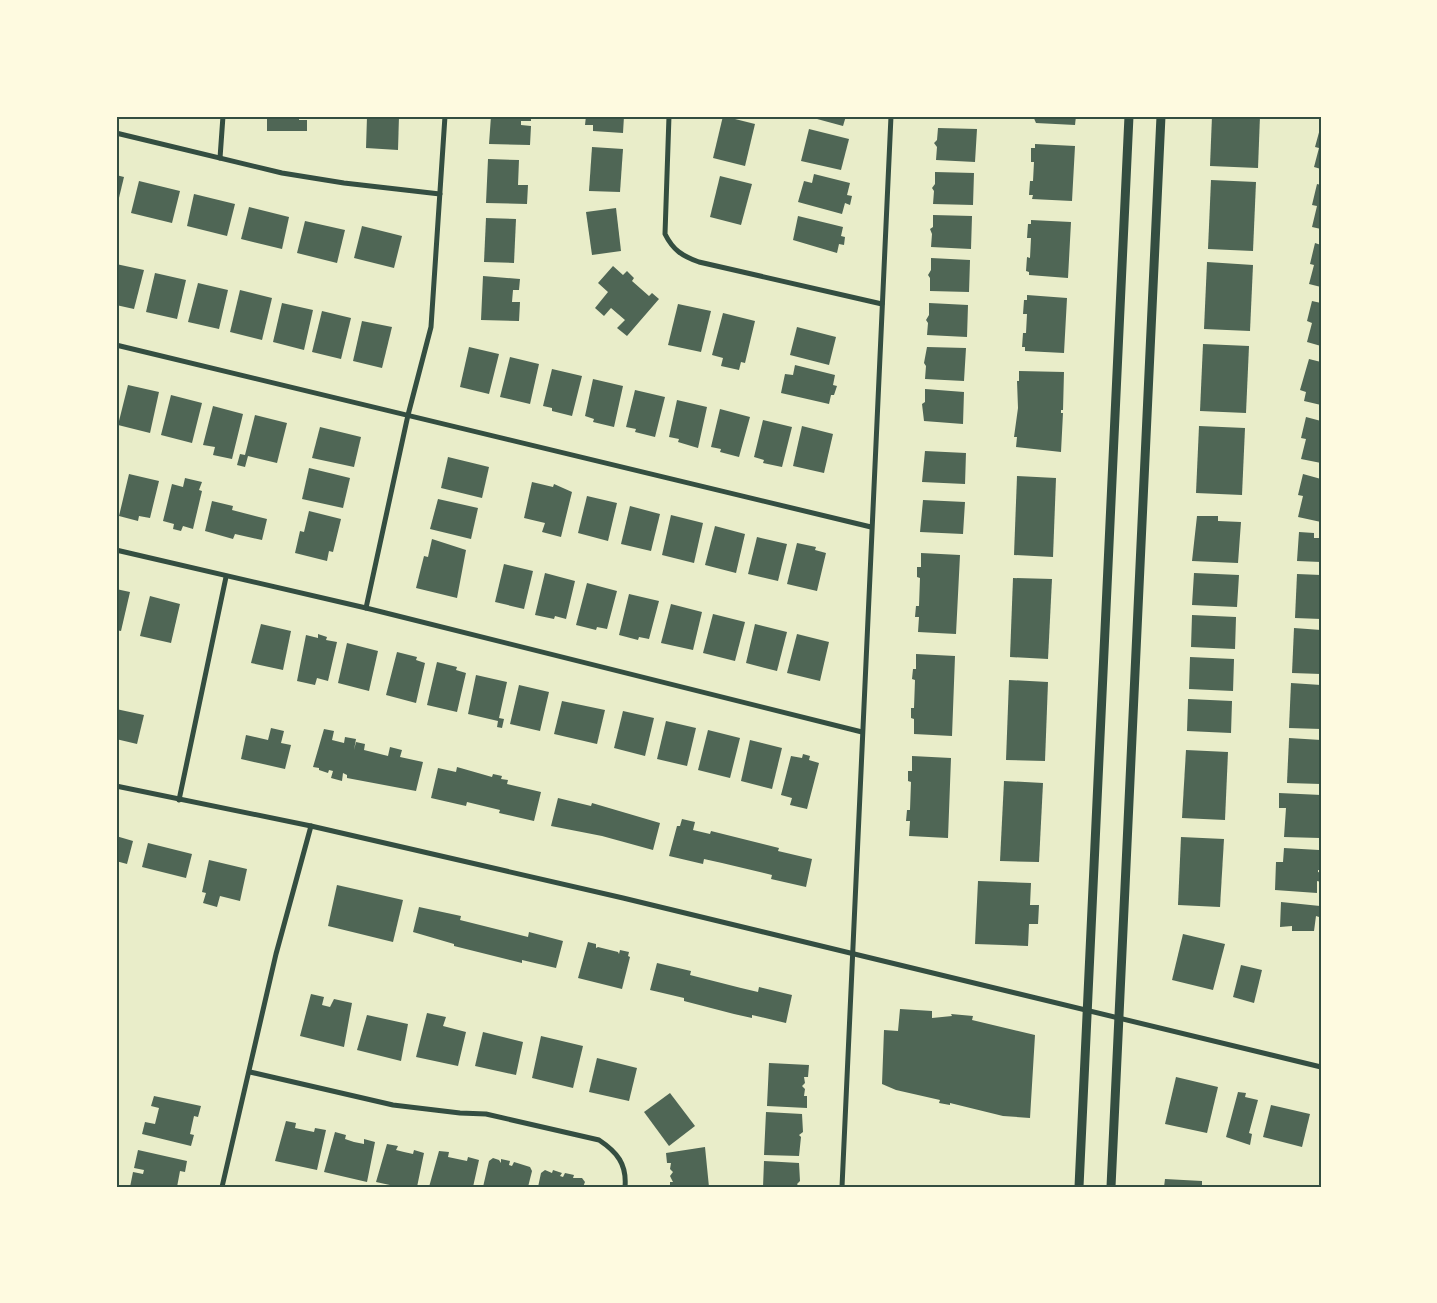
<svg xmlns="http://www.w3.org/2000/svg" width="1437" height="1303" viewBox="0 0 1437 1303" font-family="Ubuntu,sans-serif">
	<style>
		.building { fill: #4f6655 }
		.lines { fill: none; stroke-linecap: round; stroke-linejoin: round }
		.minor { stroke: #344e41; stroke-width: 5 }
		.tertiary { stroke: #344e41; stroke-width: 9 }
		.neatline { fill: none; stroke: #344e41; stroke-width: 2 }
	</style>
	<rect width="100%" height="100%" fill="#e9edc9"/>
	<g class="building">
		<polygon points="267,116 299,116 299,120 307,120 307,131 267,131"/>
		<polygon points="367,116 399,116 398,150 366,148"/>
		<polygon points="491,116 531,116 531,121 521,121 521,125 531,126 530,145 489,144"/>
		<polygon points="586,116 624,116 623,133 593,131 593,125 585,125"/>
		<polygon points="723,116 755,124 745,166 713,158"/>
		<polygon points="806,116 846,116 843,126"/>
		<polygon points="1033,116 1076,116 1075,125 1036,123"/>
		<polygon points="1212,116 1260,116 1258,168 1210,166"/>
		<polygon points="1321,125 1321,169 1314,167 1319,148 1315,147"/>
		<polygon points="938,128 977,129 975,162 936,160 937,147 934,143 937,140"/>
		<polygon points="809,129 849,139 841,170 801,161"/>
		<polygon points="1035,144 1075,146 1072,201 1032,199 1033,195 1029,195 1030,181 1033,181 1034,162 1031,162 1031,148 1035,148"/>
		<polygon points="592,147 623,149 620,192 589,191"/>
		<polygon points="488,159 519,160 518,185 528,185 527,204 486,203"/>
		<polygon points="935,172 974,173 973,205 933,204 934,191 932,188 935,184"/>
		<polygon points="814,174 850,183 847,195 852,196 850,205 845,203 842,214 798,202 804,181 812,183"/>
		<polygon points="116,175 124,177 117,206 116,205"/>
		<polygon points="720,176 752,184 741,225 710,217"/>
		<polygon points="1211,180 1256,182 1253,251 1208,249"/>
		<polygon points="139,181 180,191 172,223 131,213"/>
		<polygon points="1317,184 1321,185 1321,229 1312,227 1317,206 1312,205"/>
		<polygon points="194,194 235,204 227,236 187,226"/>
		<polygon points="249,207 289,217 282,249 241,239"/>
		<polygon points="616,208 621,251 592,255 586,212"/>
		<polygon points="933,215 972,216 971,249 931,247 932,234 930,229 933,227"/>
		<polygon points="798,216 843,227 841,236 845,237 844,245 839,244 837,253 793,240"/>
		<polygon points="486,218 516,219 514,263 484,262"/>
		<polygon points="1031,220 1071,222 1068,278 1029,275 1029,272 1026,271 1027,257 1030,258 1031,238 1027,238 1028,224 1031,224"/>
		<polygon points="305,221 345,230 337,263 297,253"/>
		<polygon points="362,226 402,236 394,268 354,258"/>
		<polygon points="1315,243 1321,245 1321,287 1309,284 1314,265 1310,264"/>
		<polygon points="931,258 970,260 969,292 930,291 930,278 928,275 931,270"/>
		<polygon points="1207,262 1253,265 1250,331 1204,329"/>
		<polygon points="116,264 144,270 134,309 116,305"/>
		<polygon points="613,266 623,275 627,271 634,278 632,281 649,296 652,293 659,299 627,336 617,328 625,320 611,308 604,316 595,308 608,292 598,283"/>
		<polygon points="155,273 186,280 177,319 146,312"/>
		<polygon points="483,276 520,279 519,290 513,290 512,302 520,302 519,321 481,320"/>
		<polygon points="198,283 228,290 219,329 188,322"/>
		<polygon points="240,290 272,298 262,340 230,332"/>
		<polygon points="1027,295 1067,298 1064,353 1025,351 1025,347 1022,347 1023,333 1026,333 1027,314 1023,314 1024,300 1027,300"/>
		<polygon points="1312,301 1321,303 1321,346 1307,342 1312,323 1307,321"/>
		<polygon points="282,303 313,310 304,350 273,342"/>
		<polygon points="929,303 968,305 967,337 927,335 928,323 926,320 929,315"/>
		<polygon points="678,304 711,311 701,352 668,345"/>
		<polygon points="322,311 351,318 341,359 312,352"/>
		<polygon points="723,313 755,321 745,363 741,362 739,370 721,366 723,358 712,355"/>
		<polygon points="362,321 392,327 382,368 353,361"/>
		<polygon points="797,327 836,337 829,365 790,355"/>
		<polygon points="1203,344 1249,346 1246,413 1200,411"/>
		<polygon points="469,347 499,354 489,394 460,387"/>
		<polygon points="927,347 966,348 964,381 925,379 926,366 924,363"/>
		<polygon points="510,357 539,364 530,404 500,397"/>
		<polygon points="1309,359 1321,362 1321,405 1304,401 1306,392 1300,390"/>
		<polygon points="795,365 835,375 833,385 837,386 834,395 831,395 829,404 781,393 785,374 793,375"/>
		<polygon points="552,369 582,376 572,416 552,411 552,408 543,406"/>
		<polygon points="1019,371 1064,372 1063,410 1061,410 1061,413 1063,413 1061,452 1016,447 1017,437 1014,437 1018,408 1017,381 1019,381"/>
		<polygon points="593,379 623,386 614,427 593,422 594,419 585,416"/>
		<polygon points="128,385 159,392 150,433 118,425"/>
		<polygon points="925,389 964,392 963,424 924,421 922,404 925,402"/>
		<polygon points="635,390 665,397 655,437 635,432 636,429 626,427"/>
		<polygon points="171,395 202,403 192,443 161,435"/>
		<polygon points="677,400 707,407 698,448 678,442 679,439 669,437"/>
		<polygon points="213,406 243,414 232,459 213,455 215,447 203,445"/>
		<polygon points="720,409 750,417 739,457 720,452 721,449 711,447"/>
		<polygon points="255,415 287,423 277,463 248,456 245,467 237,465 240,454 245,455"/>
		<polygon points="1306,417 1321,421 1321,463 1301,459 1306,439 1301,438"/>
		<polygon points="763,420 792,427 782,467 763,463 764,460 754,457"/>
		<polygon points="802,426 833,434 824,473 793,466"/>
		<polygon points="1199,426 1245,428 1242,495 1196,493"/>
		<polygon points="320,427 361,437 354,467 312,458"/>
		<polygon points="925,451 966,453 965,484 922,482"/>
		<polygon points="448,457 489,467 482,498 441,488"/>
		<polygon points="309,468 350,478 343,508 302,499"/>
		<polygon points="129,474 159,481 150,518 139,516 138,521 119,516"/>
		<polygon points="1303,474 1321,479 1321,522 1298,517 1303,496 1298,495"/>
		<polygon points="1017,476 1056,478 1053,557 1014,555"/>
		<polygon points="185,478 202,482 199,490 202,491 193,529 183,526 181,531 173,529 174,524 163,521 172,484 183,487"/>
		<polygon points="532,482 553,487 554,484 572,492 561,537 542,532 545,523 524,518"/>
		<polygon points="587,496 617,503 608,541 578,533"/>
		<polygon points="438,499 478,508 471,539 430,529"/>
		<polygon points="923,500 965,502 963,534 920,532"/>
		<polygon points="212,501 233,506 232,510 267,519 262,540 235,534 233,539 205,531"/>
		<polygon points="630,506 660,514 651,551 621,544"/>
		<polygon points="309,511 341,519 333,552 329,551 327,561 295,553 300,531 304,532"/>
		<polygon points="671,515 703,523 694,563 662,555"/>
		<polygon points="1197,516 1218,516 1218,521 1241,522 1238,563 1192,561"/>
		<polygon points="715,526 745,534 736,573 705,565"/>
		<polygon points="1299,532 1314,533 1314,538 1321,538 1321,562 1297,561"/>
		<polygon points="757,537 787,544 778,581 748,574"/>
		<polygon points="432,539 466,550 457,598 416,588 424,556 428,557"/>
		<polygon points="797,543 816,547 815,550 826,553 817,591 787,584"/>
		<polygon points="921,553 960,555 956,634 918,632 919,617 915,617 916,606 919,606 920,578 917,577 917,567 921,567"/>
		<polygon points="504,564 533,571 524,609 495,602"/>
		<polygon points="545,573 575,581 566,619 555,616 554,619 535,615"/>
		<polygon points="1194,573 1239,575 1237,607 1192,605"/>
		<polygon points="1297,574 1321,575 1321,619 1295,618"/>
		<polygon points="1013,578 1052,579 1048,659 1010,657"/>
		<polygon points="587,583 617,591 607,629 597,627 596,630 576,625"/>
		<polygon points="116,589 130,592 121,631 116,630"/>
		<polygon points="629,594 659,601 649,639 639,637 638,640 619,635"/>
		<polygon points="150,596 180,604 171,643 140,636"/>
		<polygon points="671,604 702,612 693,650 661,643"/>
		<polygon points="713,614 745,622 735,661 703,653"/>
		<polygon points="1192,615 1236,617 1235,649 1191,647"/>
		<polygon points="261,624 291,631 283,670 251,663"/>
		<polygon points="755,624 787,632 777,671 746,663"/>
		<polygon points="1294,628 1321,630 1321,674 1292,673"/>
		<polygon points="318,634 327,637 326,640 337,642 328,681 317,678 315,685 297,681 306,635 318,638"/>
		<polygon points="797,634 829,642 820,681 787,673"/>
		<polygon points="347,643 378,651 369,691 338,683"/>
		<polygon points="397,652 417,657 416,660 425,663 416,703 386,695"/>
		<polygon points="916,654 955,656 952,736 914,734 914,719 911,718 911,708 914,708 915,680 912,679 913,669 916,669"/>
		<polygon points="1190,657 1234,659 1233,691 1189,689"/>
		<polygon points="437,662 457,667 456,670 466,673 457,712 427,705"/>
		<polygon points="476,675 507,682 499,718 504,719 502,728 497,727 498,721 468,714"/>
		<polygon points="1009,680 1048,682 1045,761 1006,760"/>
		<polygon points="1291,683 1321,685 1321,729 1289,728"/>
		<polygon points="519,685 549,692 540,731 510,724"/>
		<polygon points="1188,699 1232,701 1231,733 1187,731"/>
		<polygon points="562,701 605,710 597,744 554,734"/>
		<polygon points="116,709 144,715 137,744 116,739"/>
		<polygon points="623,711 654,718 645,756 614,748"/>
		<polygon points="666,721 696,728 687,766 657,759"/>
		<polygon points="271,728 284,731 281,743 291,745 285,769 241,759 246,735 268,740"/>
		<polygon points="324,729 334,731 332,740 344,743 345,737 356,739 354,750 356,742 365,744 364,750 388,756 390,747 402,750 400,757 423,762 416,791 347,778 347,775 343,773 342,781 331,778 333,771 329,770 328,773 319,770 319,768 313,767"/>
		<polygon points="708,730 740,738 730,778 698,770"/>
		<polygon points="1289,738 1321,740 1321,784 1287,783"/>
		<polygon points="750,740 782,748 772,789 741,781"/>
		<polygon points="1186,750 1228,752 1225,820 1182,818"/>
		<polygon points="803,754 810,756 809,760 819,763 807,809 790,805 792,798 781,795 791,756 802,758"/>
		<polygon points="912,756 951,758 948,838 909,836 910,821 906,821 907,810 910,810 911,782 908,781 908,771 912,771"/>
		<polygon points="457,767 492,777 493,774 502,776 501,779 508,780 507,784 541,792 534,821 499,813 500,810 467,802 466,806 431,798 438,768 456,772"/>
		<polygon points="1004,781 1043,783 1039,862 1000,861"/>
		<polygon points="1279,793 1321,795 1319,838 1284,837 1286,808 1279,808"/>
		<polygon points="558,798 591,806 592,803 660,823 653,850 602,836 551,826"/>
		<polygon points="682,819 695,822 693,830 710,834 711,831 779,848 778,851 812,859 806,887 771,879 772,875 722,863 704,859 703,864 669,856 677,826 680,826"/>
		<polygon points="116,836 133,841 127,864 116,861"/>
		<polygon points="1181,837 1224,839 1220,907 1178,905"/>
		<polygon points="148,843 192,854 186,878 142,867"/>
		<polygon points="1284,848 1319,850 1321,870 1318,870 1318,872 1321,873 1321,882 1317,881 1317,893 1275,890 1276,862 1283,862"/>
		<polygon points="209,860 247,869 240,901 220,896 217,907 203,903 206,893 202,892"/>
		<polygon points="978,881 1031,883 1030,905 1039,905 1038,924 1029,924 1028,946 975,944"/>
		<polygon points="337,885 403,900 393,942 328,926"/>
		<polygon points="1281,902 1320,906 1319,917 1316,916 1314,931 1292,931 1292,926 1280,927"/>
		<polygon points="419,907 461,916 460,920 528,937 529,932 563,941 556,968 522,960 522,963 454,946 454,944 413,932"/>
		<polygon points="1183,934 1225,944 1213,990 1172,980"/>
		<polygon points="588,942 596,944 596,948 598,947 618,952 619,954 620,950 629,952 628,956 630,957 622,989 578,978"/>
		<polygon points="657,963 691,971 690,975 741,988 758,992 759,987 792,995 786,1023 752,1015 752,1018 734,1014 684,1001 684,998 650,990"/>
		<polygon points="1241,965 1262,970 1254,1003 1233,997"/>
		<polygon points="311,994 324,997 322,1005 330,1007 334,999 352,1003 344,1047 300,1036"/>
		<polygon points="900,1009 932,1011 932,1018 952,1016 951,1014 973,1016 972,1020 1035,1035 1030,1118 1003,1116 950,1103 950,1105 939,1103 940,1100 896,1090 882,1084 884,1030 898,1031"/>
		<polygon points="427,1013 446,1017 443,1026 466,1032 458,1066 416,1057"/>
		<polygon points="367,1015 408,1024 401,1061 357,1050"/>
		<polygon points="483,1032 523,1042 516,1075 475,1066"/>
		<polygon points="541,1036 583,1046 573,1088 532,1078"/>
		<polygon points="597,1058 637,1068 629,1101 589,1092"/>
		<polygon points="769,1063 809,1065 808,1077 804,1077 805,1083 802,1086 805,1089 804,1096 807,1096 807,1108 767,1106"/>
		<polygon points="1176,1077 1218,1087 1207,1133 1165,1124"/>
		<polygon points="1238,1092 1246,1093 1245,1097 1258,1100 1249,1133 1252,1134 1250,1145 1226,1137"/>
		<polygon points="670,1093 695,1126 669,1146 644,1112"/>
		<polygon points="154,1096 201,1106 198,1117 194,1116 190,1134 194,1135 191,1146 142,1134 145,1122 155,1124 159,1108 151,1106"/>
		<polygon points="1271,1105 1310,1114 1302,1147 1263,1137"/>
		<polygon points="766,1112 802,1114 803,1132 799,1135 801,1137 799,1156 764,1155"/>
		<polygon points="286,1121 296,1123 295,1128 314,1132 315,1128 326,1130 317,1170 275,1161"/>
		<polygon points="335,1132 346,1135 345,1139 354,1142 364,1144 364,1139 375,1142 367,1182 324,1172"/>
		<polygon points="387,1144 398,1146 396,1150 404,1152 413,1154 414,1150 424,1153 417,1187 399,1187 376,1182"/>
		<polygon points="705,1147 709,1187 670,1187 670,1182 673,1182 670,1176 673,1172 670,1169 671,1163 667,1163 666,1153"/>
		<polygon points="138,1150 187,1161 185,1172 180,1171 177,1187 130,1187 133,1172 143,1174 144,1170 134,1168"/>
		<polygon points="439,1151 449,1152 448,1157 467,1161 468,1157 479,1160 473,1187 429,1187"/>
		<polygon points="493,1158 499,1160 501,1163 501,1159 510,1161 509,1165 512,1166 514,1162 530,1167 532,1171 528,1187 483,1187 489,1161"/>
		<polygon points="764,1161 799,1163 800,1181 797,1184 799,1187 763,1187"/>
		<polygon points="545,1170 552,1173 553,1170 562,1173 560,1176 563,1177 565,1173 574,1175 573,1178 582,1178 585,1182 583,1187 538,1187 541,1173"/>
		<polygon points="1165,1179 1202,1181 1202,1187 1164,1187"/>
	</g>
	<g class="lines">
		<g class="minor">
			<path d="M 669,116 L 665,234 C 673,250 682,256 699,262 L 882,304"/>
			<polyline points="116,133 282,173 344,183 440,194"/>
			<polyline points="220,158 223,116"/>
			<polyline points="116,345 871,527"/>
			<polyline points="116,550 366,608 862,732"/>
			<polyline points="366,608 408,415 431,327 445,116"/>
			<polyline points="116,786 311,826 623,898 1321,1067"/>
			<polyline points="179,800 226,577"/>
			<path d="M 250,1072 L 393,1105 L 460,1113 L 486,1114 L 599,1140 C 617,1152 627,1164 625,1187"/>
			<polyline points="222,1187 276,954 311,826"/>
			<polyline points="842,1187 891,116"/>
		</g>
		<g class="tertiary">
			<polyline points="1079,1187 1129,116"/>
			<polyline points="1111,1187 1161,116"/>
		</g>
	</g>
	<rect width="1437" height="1303" fill="none" stroke="#fefae0" stroke-width="235"/>
	<rect x="118" y="118" width="1202" height="1068" class="neatline"/>
</svg>
